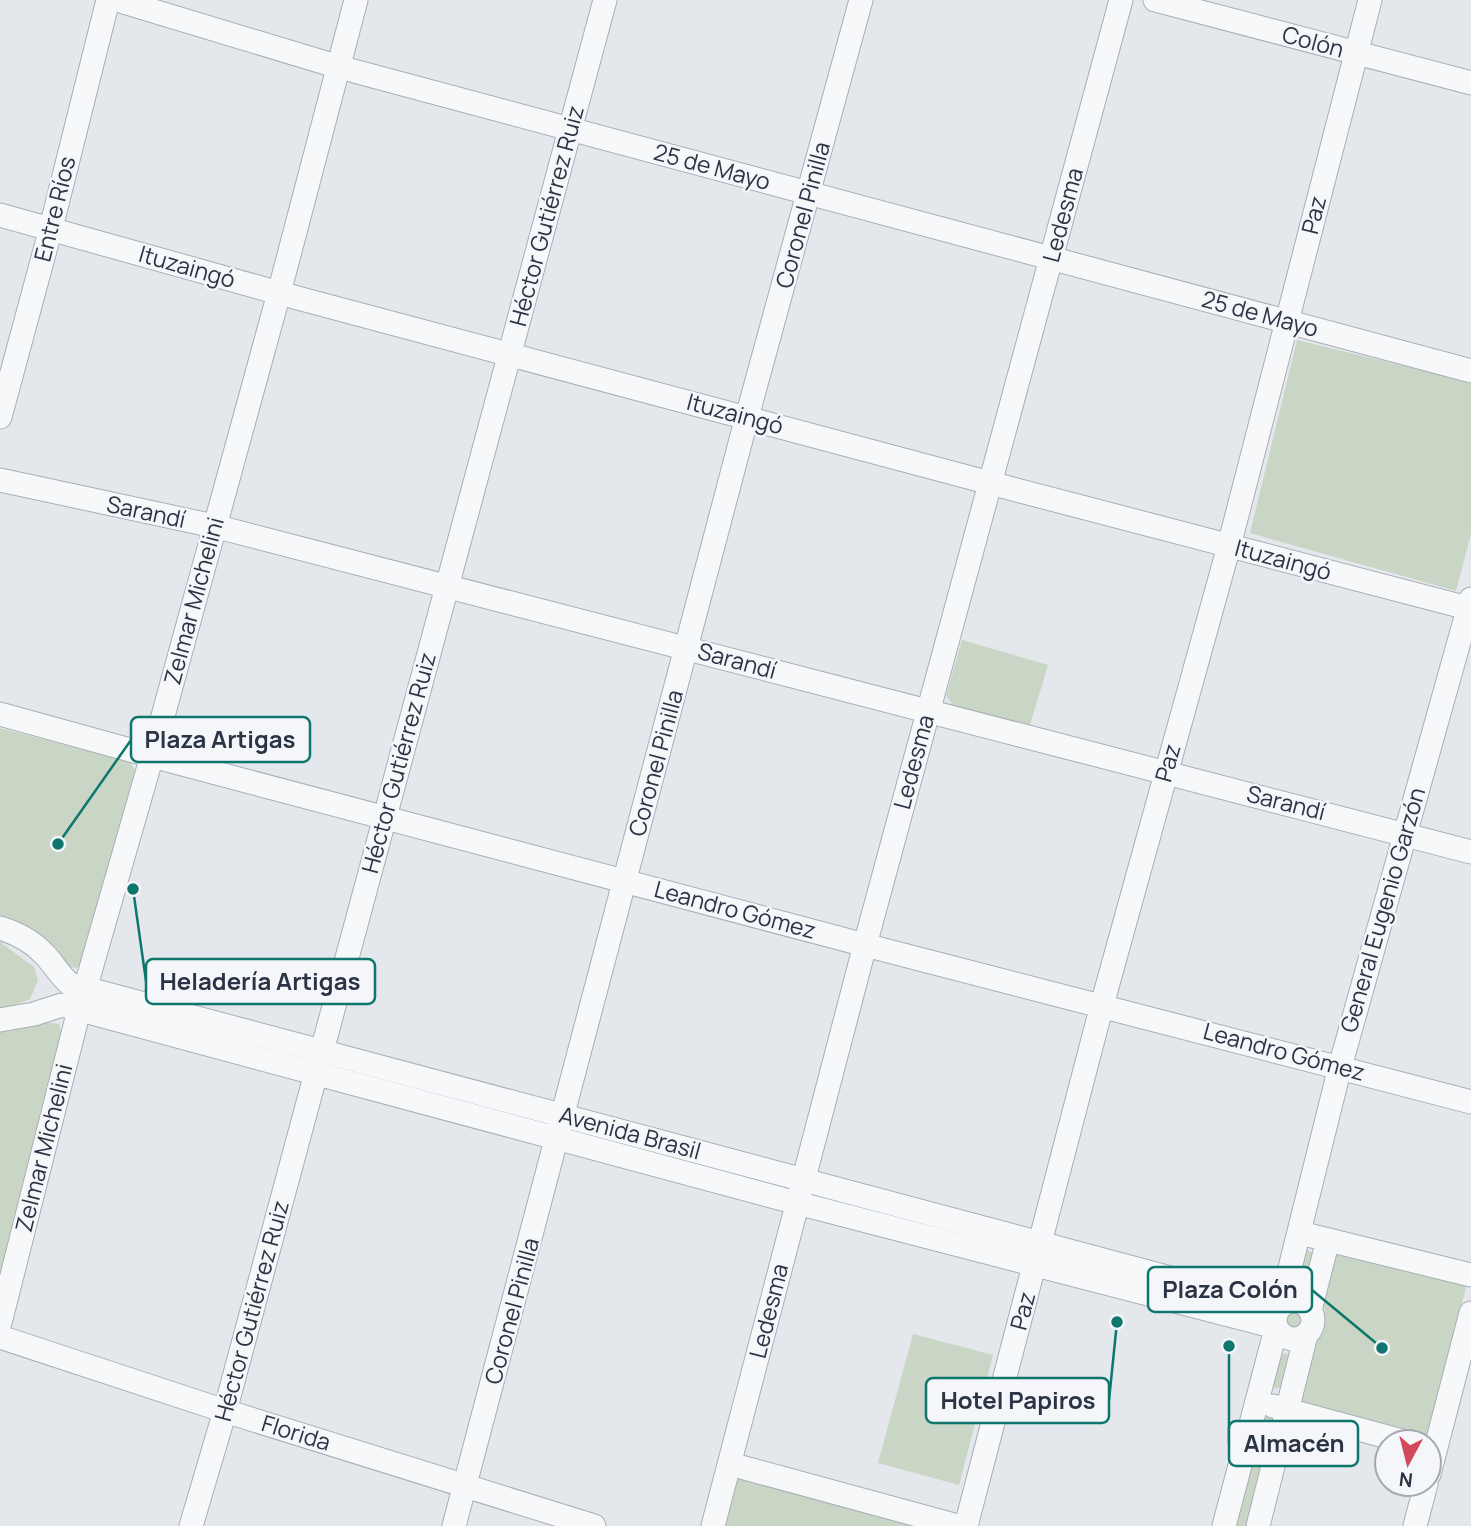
<svg xmlns="http://www.w3.org/2000/svg" width="1471" height="1526" viewBox="0 0 1471 1526" font-family="Manrope,sans-serif">
	<style>
		.green { fill: #c9d6c5 }
		.lines { fill: none; stroke-linecap: round; stroke-linejoin: round }
		.minor-casing { stroke: #a9aeb7; stroke-width: 25 }
		.minor { stroke: #f7f8fa; stroke-width: 23 }
		.labels { text-anchor: middle; stroke-width: 5; stroke-linejoin: round; paint-order: stroke }
		.street-label { font-size: 23px; fill: #2b3445; stroke: #f4f6f9 }
		.leader { fill: none; stroke: #0f766e; stroke-width: 2.5 }
		.callout-dot { fill: #0f766e; stroke: #f4f6f9; stroke-width: 2.5 }
		.callout { fill: #f4f6f9; stroke: #0f766e; stroke-width: 2.5 }
		.callout-label { font-size: 24px; text-anchor: middle; font-weight: bold; fill: #2b3445 }
	</style>
	<rect width="100%" height="100%" fill="#e4e7ec"/>
	<g class="green">
		<polygon points="1297,340 1471,382 1471,534 1456,591 1250,533"/>
		<polygon points="962,640 1048,665 1029,728 953,705 946,696"/>
		<polygon points="0,728 130,762 135,770 84,963 76,968 66,966 11,920 0,917"/>
		<polygon points="0,942 34,967 38,980 30,999 10,1007 0,1008"/>
		<polygon points="39,1021 59,1024 63,1041 0,1278 0,1032 11,1031"/>
		<polygon points="1307,1250 1314,1253 1305,1292 1300,1292 1296,1287 1304,1253"/>
		<polygon points="1336,1250 1468,1280 1428,1437 1297,1404 1309,1354 1323,1331 1325,1310 1323,1300"/>
		<circle cx="1293" cy="1321" r="9"/>
		<polygon points="913,1334 993,1355 959,1485 878,1463"/>
		<polygon points="1281,1353 1288,1354 1290,1358 1283,1386 1276,1389 1271,1384"/>
		<polygon points="1265,1415 1272,1417 1274,1421 1248,1526 1235,1526 1262,1418"/>
		<polygon points="737,1473 918,1526 724,1526"/>
	</g>
	<g class="lines">
		<defs>
			<g id="minor">
				<polyline points="117,0 339,67 1471,371"/>
				<polyline points="1155,0 1471,83"/>
				<polyline points="0,215 279,293 990,483 1471,609"/>
				<polyline points="0,417 51,228 108,0"/>
				<polyline points="0,480 214,526 1471,852"/>
				<polyline points="0,714 152,756 865,945 1471,1102"/>
				<path d="M 0,928 C 16,933 33,942 44,954 C 54,964 59,975 70,984 L 1279,1307"/>
				<polyline points="0,1020 34,1014 62,1005 797,1203 1275,1327"/>
				<polyline points="1300,1233 1471,1275"/>
				<circle cx="1294" cy="1320" r="19"/>
				<polyline points="1281,1304 1340,1067 1471,599"/>
				<polyline points="1310,1310 1328,1240"/>
				<polyline points="0,1323 79,1010 152,756 279,293 356,0"/>
				<polyline points="0,1337 225,1411 594,1526"/>
				<polyline points="1273,1406 1406,1442"/>
				<polyline points="730,1464 958,1526"/>
				<polyline points="1429,1474 1471,1313"/>
				<polyline points="191,1526 225,1411 605,0"/>
				<polyline points="454,1526 747,417 861,0"/>
				<polyline points="713,1526 865,945 1121,0"/>
				<polyline points="966,1526 1102,1005 1229,546 1370,0"/>
				<polyline points="1224,1526 1276,1329"/>
				<polyline points="1258,1526 1306,1335"/>
				<polyline points="1415,1526 1426,1484"/>
			</g>
		</defs>
		<use href="#minor" class="minor-casing"/>
		<use href="#minor" class="minor"/>
	</g>
	<g class="labels">
		<g class="street-label">
			<text transform="translate(1313 42) rotate(15)" y="8">Colón</text>
			<text transform="translate(712 167) rotate(15)" y="8">25 de Mayo</text>
			<text transform="translate(55 209) rotate(-76)" y="8">Entre Ríos</text>
			<text transform="translate(803 215) rotate(-75)" y="8">Coronel Pinilla</text>
			<text transform="translate(1063 215) rotate(-75)" y="8">Ledesma</text>
			<text transform="translate(1314 215) rotate(-76)" y="8">Paz</text>
			<text transform="translate(547 216) rotate(-75)" y="8">Héctor Gutiérrez Ruiz</text>
			<text transform="translate(187 267) rotate(16)" y="8">Ituzaingó</text>
			<text transform="translate(1260 314) rotate(15)" y="8">25 de Mayo</text>
			<text transform="translate(735 414) rotate(15)" y="8">Ituzaingó</text>
			<text transform="translate(146 512) rotate(12)" y="8">Sarandí</text>
			<text transform="translate(1283 560) rotate(15)" y="8">Ituzaingó</text>
			<text transform="translate(194 601) rotate(-75)" y="8">Zelmar Michelini</text>
			<text transform="translate(737 661) rotate(15)" y="8">Sarandí</text>
			<text transform="translate(914 762) rotate(-75)" y="8">Ledesma</text>
			<text transform="translate(399 763) rotate(-75)" y="8">Héctor Gutiérrez Ruiz</text>
			<text transform="translate(656 763) rotate(-75)" y="8">Coronel Pinilla</text>
			<text transform="translate(1168 763) rotate(-74)" y="8">Paz</text>
			<text transform="translate(1286 803) rotate(14)" y="8">Sarandí</text>
			<text transform="translate(735 910) rotate(15)" y="8">Leandro Gómez</text>
			<text transform="translate(1383 910) rotate(-74)" y="8">General Eugenio Garzón</text>
			<text transform="translate(1284 1052) rotate(15)" y="8">Leandro Gómez</text>
			<text transform="translate(630 1133) rotate(15)" y="8">Avenida Brasil</text>
			<text transform="translate(44 1148) rotate(-76)" y="8">Zelmar Michelini</text>
			<text transform="translate(252 1311) rotate(-75)" y="8">Héctor Gutiérrez Ruiz</text>
			<text transform="translate(512 1311) rotate(-75)" y="8">Coronel Pinilla</text>
			<text transform="translate(769 1311) rotate(-76)" y="8">Ledesma</text>
			<text transform="translate(1023 1311) rotate(-75)" y="8">Paz</text>
			<text transform="translate(296 1433) rotate(17)" y="8">Florida</text>
		</g>
	</g>
	<path class="leader" d="M58 844L131 740M133 889L146 981M1382 1348L1312 1290M1117 1322L1109 1400M1229 1346L1229 1444"/>
	<g class="callout-dot">
		<circle cx="58" cy="844" r="7"/>
		<circle cx="133" cy="889" r="7"/>
		<circle cx="1382" cy="1348" r="7"/>
		<circle cx="1117" cy="1322" r="7"/>
		<circle cx="1229" cy="1346" r="7"/>
	</g>
	<g class="callout">
		<rect x="131" y="717" width="179" height="45" rx="7"/>
		<rect x="146" y="959" width="229" height="45" rx="7"/>
		<rect x="1148" y="1267" width="164" height="45" rx="7"/>
		<rect x="926" y="1378" width="183" height="45" rx="7"/>
		<rect x="1229" y="1421" width="129" height="45" rx="7"/>
	</g>
	<g class="callout-label">
		<text x="220" y="748">Plaza Artigas</text>
		<text x="260" y="990">Heladería Artigas</text>
		<text x="1230" y="1298">Plaza Colón</text>
		<text x="1018" y="1409">Hotel Papiros</text>
		<text x="1294" y="1452">Almacén</text>
	</g>
	<g transform="translate(1408 1463) rotate(187)"><circle r="33" fill="#f4f6f9" stroke="#a4a8b1" stroke-width="2"/>
	<path d="M0-5L12 26L0 18L-12 26Z" fill="#d1495b"/>
	<text y="-10" font-size="19" font-weight="bold" text-anchor="middle" fill="#2b3445">N</text>
	</g>
</svg>
